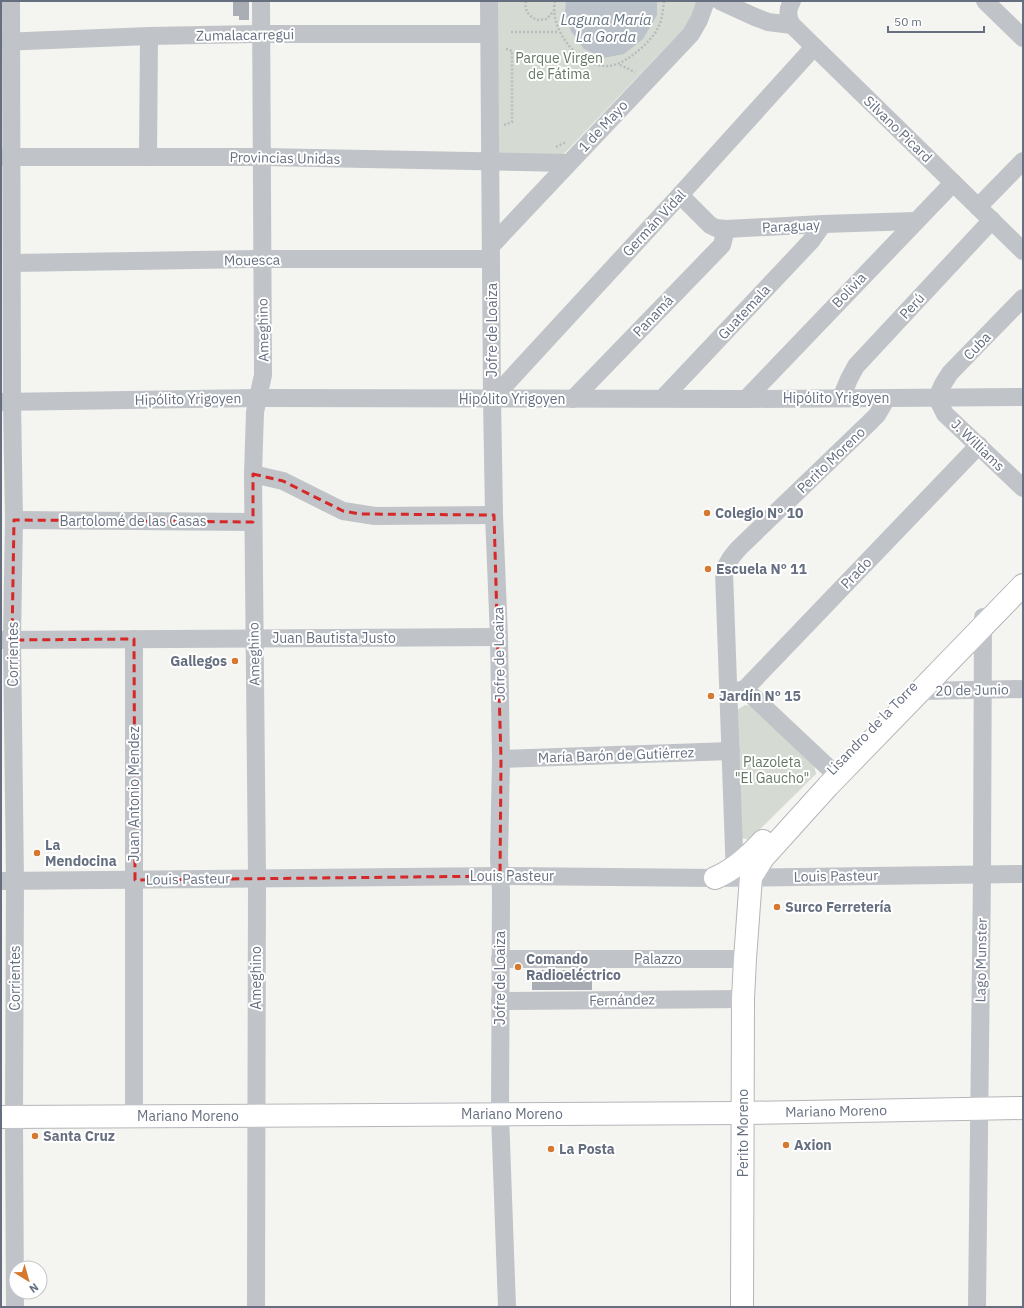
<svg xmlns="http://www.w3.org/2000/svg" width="1024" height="1308" viewBox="0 0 1024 1308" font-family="'IBM Plex Sans',sans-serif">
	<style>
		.green { fill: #d5dbd3 }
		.water { fill: #bbc2c9 }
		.building { fill: #a9aeb5 }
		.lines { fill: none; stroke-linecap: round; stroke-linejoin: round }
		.major-casing { stroke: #b4b6ba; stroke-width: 24 }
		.path { stroke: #babbbe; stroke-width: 2.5; stroke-dasharray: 2 2; stroke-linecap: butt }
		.minor { stroke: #c0c3c7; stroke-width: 18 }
		.major { stroke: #fff; stroke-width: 22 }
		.marked { fill: none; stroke: #d62828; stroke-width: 3; stroke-dasharray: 8 5; stroke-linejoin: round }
		.poi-dot { fill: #d67930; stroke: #fff; stroke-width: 1.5 }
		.labels { text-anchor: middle; stroke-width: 4; stroke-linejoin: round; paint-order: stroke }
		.street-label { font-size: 14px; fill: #666f80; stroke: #fff }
		.park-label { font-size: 14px; fill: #647864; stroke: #fff }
		.poi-label { font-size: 14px; font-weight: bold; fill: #666f80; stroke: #fff; text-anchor: start }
		.water-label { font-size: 15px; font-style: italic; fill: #677684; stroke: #fff }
	</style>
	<rect width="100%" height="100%" fill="#f4f5f1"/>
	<g class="green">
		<polygon points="494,1 700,1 690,22 559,159 496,155"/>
		<polygon points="745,705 754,706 814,765 816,774 749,840 742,838 737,710"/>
	</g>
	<polygon class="water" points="566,1 657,1 657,15 643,39 624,54 603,58 584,49 571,31 565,13"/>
	<g class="building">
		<polygon points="233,1 249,1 249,20 239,20 239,16 233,16"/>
		<rect x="532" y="970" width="60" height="20"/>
	</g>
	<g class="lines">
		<defs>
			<g id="major">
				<path d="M 715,878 C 735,869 749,856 763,841"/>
				<polyline points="1,1117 743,1113 1023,1108"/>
				<polyline points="742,1307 743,999 745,959 751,877 763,858 828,786 1023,585"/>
			</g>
		</defs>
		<use href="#major" class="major-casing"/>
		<g class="path">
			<path d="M 526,1 C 524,11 529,16 537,20 L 547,19 L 555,9"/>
			<path d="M 555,1 C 549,30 579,68 609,66 C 625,65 651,42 658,28 C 662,20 663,10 664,1"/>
			<polyline points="511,32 559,32"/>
			<polyline points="620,65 635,72"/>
			<polyline points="504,125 512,122 512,51 504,48"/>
			<polyline points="556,147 566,142"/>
		</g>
		<g class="minor">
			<polyline points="11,1 12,402 14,520 12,640 15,881 14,1117 15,1307"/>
			<polyline points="489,1 492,399 494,515 499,637 501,759 499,859 501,891 500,1114 507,1307"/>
			<polyline points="720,1 755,17 768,22 792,25"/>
			<path d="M 792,1 C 787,10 787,17 792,25 L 1023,251"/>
			<polyline points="985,1 1023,38"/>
			<polyline points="1,42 149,36 261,34 489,34"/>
			<polyline points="1,157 262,157 568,163"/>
			<polyline points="148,157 149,36"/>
			<polyline points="680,195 710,225 716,228 726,229 823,224 915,221"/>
			<polyline points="978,207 1023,161"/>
			<polyline points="491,246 691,34 699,20 706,1"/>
			<polyline points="12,263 262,259 491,259"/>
			<polyline points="1023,298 950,373 943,384 937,398 945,414 1023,488"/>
			<polyline points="663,398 811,241 823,224"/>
			<polyline points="841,398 849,379 856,366 992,220"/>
			<polyline points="492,399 680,195 814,47"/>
			<polyline points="573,399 722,245 726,229"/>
			<polyline points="746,399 953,183"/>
			<polyline points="1,402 258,398 746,399 1023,397"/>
			<polyline points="253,474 283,481 343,511 375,516 494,515"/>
			<polyline points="14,520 253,522"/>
			<polyline points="134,639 134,1116"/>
			<polyline points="2,640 499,637"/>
			<polyline points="745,689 832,771"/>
			<polyline points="920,691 1023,689"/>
			<polyline points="729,693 745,689 979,445"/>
			<polyline points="501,759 731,751"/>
			<path d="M 735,877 L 724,572 C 727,562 732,556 739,548 L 870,422 L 877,415 L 887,398"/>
			<polyline points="1,881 500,876 715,878 1023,874"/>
			<polyline points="500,959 745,959"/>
			<polyline points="500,1001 743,999"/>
			<polyline points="256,1307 257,877 253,474 255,412 263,375 261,1"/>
			<polyline points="977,1307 982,875 983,617"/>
		</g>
		<use href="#major" class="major"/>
	</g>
	<path class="marked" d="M 253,474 L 283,481 L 343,511 L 360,514 L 494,515 L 501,759 L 500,876 L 135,880 L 134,639 L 12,640 L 14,520 L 253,522 Z"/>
	<g class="poi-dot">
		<circle cx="707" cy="513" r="4"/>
		<circle cx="708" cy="569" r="4"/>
		<circle cx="235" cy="661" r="4"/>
		<circle cx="711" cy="696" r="4"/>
		<circle cx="37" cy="853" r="4"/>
		<circle cx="777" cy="907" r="4"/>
		<circle cx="518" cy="967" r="4"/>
		<circle cx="35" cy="1136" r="4"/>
		<circle cx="786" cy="1145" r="4"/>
		<circle cx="551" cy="1149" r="4"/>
	</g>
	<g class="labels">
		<g class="street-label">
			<text transform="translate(245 35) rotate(-1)" y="5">Zumalacarregui</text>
			<text transform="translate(603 126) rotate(-47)" y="5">1 de Mayo</text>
			<text transform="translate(898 129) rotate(44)" y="5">Silvano Picard</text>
			<text transform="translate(285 158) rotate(1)" y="5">Provincias Unidas</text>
			<text transform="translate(654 223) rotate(-47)" y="5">Germán Vidal</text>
			<text transform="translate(791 226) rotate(-3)" y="5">Paraguay</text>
			<text transform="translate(252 260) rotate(-1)" y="5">Mouesca</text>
			<text transform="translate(849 290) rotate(-46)" y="5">Bolivia</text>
			<text transform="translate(912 306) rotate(-47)" y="5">Perú</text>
			<text transform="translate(744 312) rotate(-47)" y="5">Guatemala</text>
			<text transform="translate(653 316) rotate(-46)" y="5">Panamá</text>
			<text transform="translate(263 330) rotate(-91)" y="5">Ameghino</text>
			<text transform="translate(492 330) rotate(-90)" y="5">Jofre de Loaiza</text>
			<text transform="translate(977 346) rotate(-46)" y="5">Cuba</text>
			<text x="836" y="403">Hipólito Yrigoyen</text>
			<text transform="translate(188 399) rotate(-1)" y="5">Hipólito Yrigoyen</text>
			<text x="512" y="404">Hipólito Yrigoyen</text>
			<text transform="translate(978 445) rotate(44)" y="5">J. Williams</text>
			<text transform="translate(831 460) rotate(-44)" y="5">Perito Moreno</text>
			<text x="133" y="526">Bartolomé de las Casas</text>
			<text transform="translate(856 573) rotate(-46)" y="5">Prado</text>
			<text x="334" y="643">Juan Bautista Justo</text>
			<text transform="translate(13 654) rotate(-90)" y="5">Corrientes</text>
			<text transform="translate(254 654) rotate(-91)" y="5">Ameghino</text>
			<text transform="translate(499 654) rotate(-91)" y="5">Jofre de Loaiza</text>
			<text transform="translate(972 690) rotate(-1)" y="5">20 de Junio</text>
			<text transform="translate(872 728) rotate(-46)" y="5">Lisandro de la Torre</text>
			<text transform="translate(616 755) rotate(-2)" y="5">María Barón de Gutiérrez</text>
			<text transform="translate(134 794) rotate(-90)" y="5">Juan Antonio Mendez</text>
			<text x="512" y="881">Louis Pasteur</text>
			<text transform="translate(836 876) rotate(-1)" y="5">Louis Pasteur</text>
			<text transform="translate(188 879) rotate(-1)" y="5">Louis Pasteur</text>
			<text x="658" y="964">Palazzo</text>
			<text transform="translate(981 960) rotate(-89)" y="5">Lago Munster</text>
			<text transform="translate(15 978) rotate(-90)" y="5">Corrientes</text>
			<text transform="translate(256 978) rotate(-90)" y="5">Ameghino</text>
			<text transform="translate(500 978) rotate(-90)" y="5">Jofre de Loaiza</text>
			<text transform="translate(622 1000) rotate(-1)" y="5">Fernández</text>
			<text transform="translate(836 1111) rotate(-1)" y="5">Mariano Moreno</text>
			<text x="512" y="1119">Mariano Moreno</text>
			<text x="188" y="1121">Mariano Moreno</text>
			<text transform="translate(743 1133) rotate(-90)" y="5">Perito Moreno</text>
		</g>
		<g class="park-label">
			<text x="559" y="63">Parque Virgen<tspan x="559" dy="16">de Fátima</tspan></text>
			<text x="772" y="767">Plazoleta<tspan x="772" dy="16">"El Gaucho"</tspan></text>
		</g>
		<g class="poi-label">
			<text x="715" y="518">Colegio Nº 10</text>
			<text x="716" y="574">Escuela Nº 11</text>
			<text x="227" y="666" text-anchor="end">Gallegos</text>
			<text x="719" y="701">Jardín Nº 15</text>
			<text x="45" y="850">La<tspan x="45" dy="16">Mendocina</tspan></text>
			<text x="785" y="912">Surco Ferretería</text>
			<text x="526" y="964">Comando<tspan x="526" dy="16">Radioeléctrico</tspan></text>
			<text x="43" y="1141">Santa Cruz</text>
			<text x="794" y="1150">Axion</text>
			<text x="559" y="1154">La Posta</text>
		</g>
		<g class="water-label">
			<text x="606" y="25">Laguna María<tspan x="606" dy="17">La Gorda</tspan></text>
		</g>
	</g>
	<rect width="1024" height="1308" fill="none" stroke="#666f80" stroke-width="4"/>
	<g transform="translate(28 1280) rotate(143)"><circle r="19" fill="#ffffff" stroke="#c2c5cc"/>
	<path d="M0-3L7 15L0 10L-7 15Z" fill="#d67930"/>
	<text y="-6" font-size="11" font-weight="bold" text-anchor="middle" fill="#666f80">N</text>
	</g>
	<path d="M888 26v6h96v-6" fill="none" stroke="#666f80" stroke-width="2"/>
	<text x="894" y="26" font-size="12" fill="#666f80" stroke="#ffffff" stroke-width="3" paint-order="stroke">50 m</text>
</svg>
